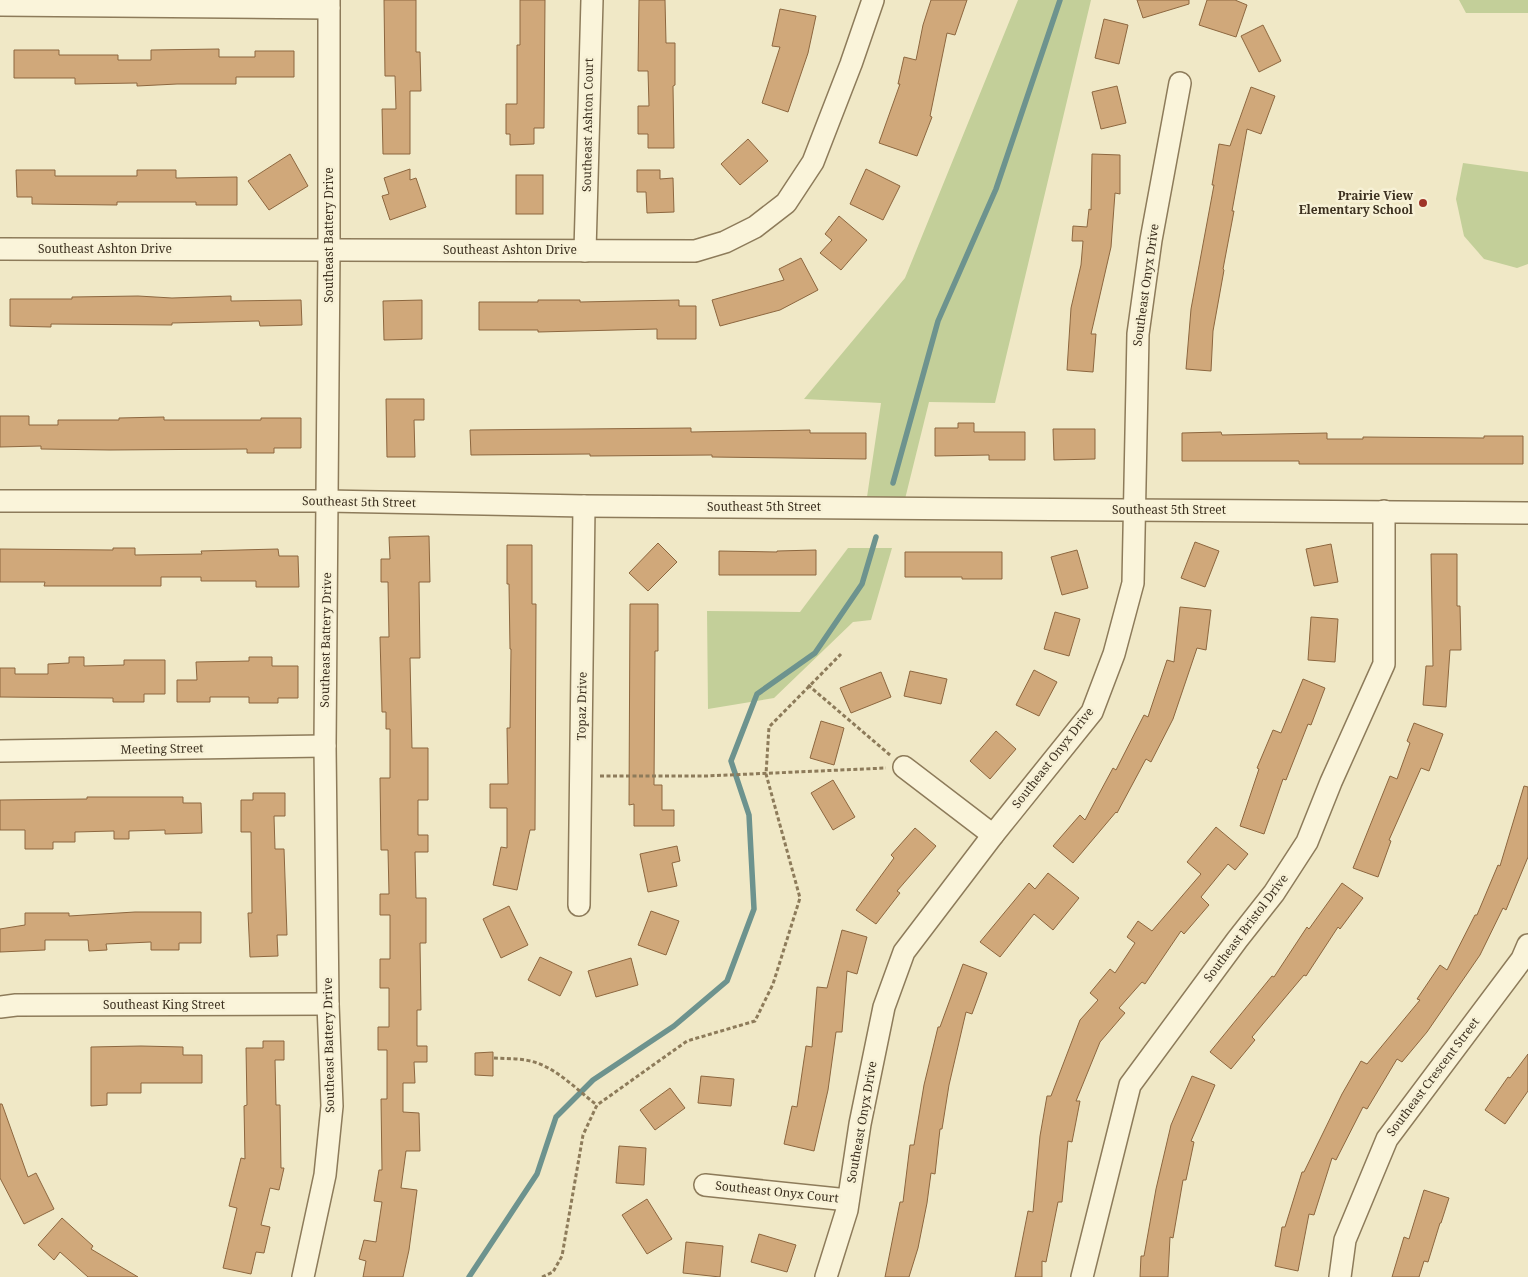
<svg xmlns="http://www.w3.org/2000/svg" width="1528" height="1277" viewBox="0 0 1528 1277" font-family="'Noto Serif',serif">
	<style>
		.green { fill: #c3cf99 }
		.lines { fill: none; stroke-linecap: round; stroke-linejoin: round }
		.stream { stroke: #6d938e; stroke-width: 5.5 }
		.building { fill: #d0a87a; stroke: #8d673f }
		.street-casing { stroke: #8d7b5a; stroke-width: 24 }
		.path { stroke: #8d7b5a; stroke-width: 3; stroke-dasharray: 4 2.5; stroke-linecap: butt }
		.street { stroke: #faf4da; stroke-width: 21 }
		.poi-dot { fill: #9f3427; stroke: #f7f1d6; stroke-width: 2 }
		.labels { text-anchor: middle; stroke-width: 5; stroke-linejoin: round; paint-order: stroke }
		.street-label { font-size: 12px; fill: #3c301f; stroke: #f7f1d6 }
		.poi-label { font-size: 12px; font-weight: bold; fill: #3c301f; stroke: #f7f1d6; text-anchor: end }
	</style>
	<rect width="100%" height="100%" fill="#f0e8c6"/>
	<g class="green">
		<polygon points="1018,0 1091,0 995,403 929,402 905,499 867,497 881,403 804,399 905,278"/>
		<polygon points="1459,0 1528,0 1528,13 1466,13"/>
		<polygon points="1463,163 1528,172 1528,264 1517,268 1484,259 1464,236 1456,199"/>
		<polygon points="848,548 892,548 871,620 853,622 774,698 708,709 707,611 800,612"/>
	</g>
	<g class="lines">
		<g class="stream">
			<polyline points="893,483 938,321 996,189 1060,0"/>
			<polyline points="469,1277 537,1174 556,1117 593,1080 674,1026 727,981 754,909 749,815 731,761 757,694 815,653 862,584 876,537"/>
		</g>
	</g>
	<g class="building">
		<polygon points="384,0 416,0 416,52 420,52 421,91 410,91 410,154 383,154 382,109 396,109 395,76 385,76"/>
		<polygon points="520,0 545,0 544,128 534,128 534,144 510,145 510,134 506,134 506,104 517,104 517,45 520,45"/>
		<polygon points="639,0 665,0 666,43 675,43 675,85 673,86 674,148 648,148 648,134 638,134 638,106 649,106 648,71 638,71"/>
		<polygon points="931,0 967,0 955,35 947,33 930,116 932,117 917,156 879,143 900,84 898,84 904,57 916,60 923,25"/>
		<polygon points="1137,0 1189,0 1189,4 1143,18"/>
		<polygon points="1207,0 1235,0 1247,5 1236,37 1199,25"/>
		<polygon points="780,9 816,16 808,53 788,112 762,103 780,47 772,46"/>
		<polygon points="1104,19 1128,25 1119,64 1095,58"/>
		<polygon points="1263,25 1281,61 1259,72 1241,36"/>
		<polygon points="219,49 219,57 255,57 255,51 294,51 294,77 236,77 236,84 177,84 137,86 137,83 75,84 75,78 14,78 14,50 59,50 59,55 118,55 118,60 151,60 151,50"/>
		<polygon points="1117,86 1126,123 1101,129 1092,92"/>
		<polygon points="1251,87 1275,96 1261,134 1247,129 1232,211 1234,211 1223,269 1224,270 1213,331 1211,371 1186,369 1191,309 1214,185 1212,185 1219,144 1230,146"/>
		<polygon points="748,139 768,161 740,185 721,164"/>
		<polygon points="290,154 308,186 269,210 248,181"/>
		<polygon points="1092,154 1120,155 1120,194 1115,193 1111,247 1091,334 1096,334 1093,372 1067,370 1071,308 1081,265 1083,241 1072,241 1073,226 1087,227 1089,209 1091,210"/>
		<polygon points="410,169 410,180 416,178 426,207 390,220 382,196 389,194 384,178"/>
		<polygon points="866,169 900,186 883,220 850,204"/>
		<polygon points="16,170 55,170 55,176 137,176 137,170 176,170 176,178 237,177 237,205 196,205 196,202 117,202 117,205 32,204 32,197 17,197"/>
		<polygon points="637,170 660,170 660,179 673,178 674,212 647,213 646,192 637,192"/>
		<rect x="516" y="175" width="27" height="39"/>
		<polygon points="839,216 867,240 841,270 820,253 832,240 825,234"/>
		<polygon points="801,258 818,290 780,310 720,326 712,300 784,280 779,269"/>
		<polygon points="138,296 172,298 231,296 231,301 301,300 302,325 260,326 259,321 172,323 172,325 51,324 51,327 10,326 10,299 72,299 72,297"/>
		<polygon points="422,300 422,339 384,340 383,301"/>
		<polygon points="538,300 580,300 580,302 679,300 679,306 696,306 696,339 657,339 657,329 538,332 538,330 479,330 479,302 538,302"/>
		<polygon points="386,399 424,399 424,420 414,420 415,457 387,457"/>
		<polygon points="0,416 29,416 29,425 58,425 58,420 119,420 119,418 164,417 164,420 261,420 261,418 301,418 301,448 274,448 274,453 247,453 247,449 110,450 41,449 41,446 0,447"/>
		<polygon points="958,423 974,423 974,432 1025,432 1025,460 989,460 989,455 935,456 935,428 958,428"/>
		<polygon points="691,428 691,432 810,430 810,433 866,433 866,459 712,457 712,455 590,456 590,454 471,455 470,430"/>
		<polygon points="1053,429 1095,429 1095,459 1054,460"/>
		<polygon points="1221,432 1222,435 1327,433 1327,439 1363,439 1363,437 1484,438 1484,436 1523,436 1523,464 1299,464 1299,461 1182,461 1182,433"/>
		<polygon points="429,536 430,582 419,582 420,658 410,658 412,748 428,748 428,800 418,800 418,835 428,835 428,852 415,852 416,898 426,898 426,943 420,943 421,1010 417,1010 417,1046 427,1046 427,1062 414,1062 415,1083 403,1083 403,1112 419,1113 420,1151 406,1151 401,1188 417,1190 409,1250 403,1277 363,1277 366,1261 359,1259 364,1240 376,1242 382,1202 374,1201 379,1170 382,1170 381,1099 387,1099 387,1050 378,1050 378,1027 389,1027 389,988 380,988 380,959 390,959 390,915 380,915 380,894 389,894 388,850 381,850 380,778 390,778 390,729 386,729 386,712 382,712 380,637 389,637 388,582 381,582 381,559 390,559 389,537"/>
		<polygon points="1195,542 1219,551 1205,587 1181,578"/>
		<polygon points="658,543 677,562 648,591 629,573"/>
		<polygon points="1331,544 1338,582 1314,586 1306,549"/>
		<polygon points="507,545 532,545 532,604 536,604 535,830 530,830 517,890 493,885 501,847 507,848 507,808 490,808 490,784 508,784 507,728 510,728 511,649 510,649 509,584 507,584"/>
		<polygon points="113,548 135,548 135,555 202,554 201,551 278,549 279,556 298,556 299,587 256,587 256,581 201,581 201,577 161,577 161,586 44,586 45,582 0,582 0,549 113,550"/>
		<polygon points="816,550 816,575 719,575 719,551 777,552 777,551"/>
		<polygon points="1077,550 1088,588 1062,595 1051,557"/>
		<polygon points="905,552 1002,552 1002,579 962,579 962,577 905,577"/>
		<polygon points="1431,554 1457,554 1457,606 1460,606 1461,650 1450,650 1446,707 1423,705 1426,666 1433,666"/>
		<polygon points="630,604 658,604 658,651 655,651 654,785 662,785 662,810 674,810 674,826 634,826 634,804 629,805"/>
		<polygon points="1180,607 1211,610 1206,650 1197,648 1173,719 1151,762 1146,759 1117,813 1116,812 1073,863 1053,846 1080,815 1085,820 1113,768 1116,770 1144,715 1148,717 1167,660 1174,662"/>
		<polygon points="1055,612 1080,619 1069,656 1044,649"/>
		<polygon points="1311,617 1338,619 1335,662 1308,660"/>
		<polygon points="69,657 84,657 84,666 124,665 124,660 165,660 165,694 144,694 144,702 113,702 113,698 0,697 0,668 15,668 15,674 48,674 48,664 69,663"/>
		<polygon points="249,657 272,657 272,666 298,666 298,698 278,698 278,703 249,703 249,697 210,697 210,702 177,702 177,680 197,680 196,662 249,661"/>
		<polygon points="1034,670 1057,682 1039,716 1016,705"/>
		<polygon points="910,671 947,679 941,704 904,696"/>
		<polygon points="881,672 891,697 851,713 840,688"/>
		<polygon points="1303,679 1325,688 1311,725 1308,724 1286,780 1283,779 1264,834 1240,826 1259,769 1257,768 1273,730 1281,733"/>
		<polygon points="821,721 844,728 834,765 810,758"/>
		<polygon points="1414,723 1443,734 1429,771 1421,768 1389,840 1391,841 1378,877 1353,868 1390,776 1397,779 1410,743 1407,741"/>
		<polygon points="996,731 1016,749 990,779 970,761"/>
		<polygon points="833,780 855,817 833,830 811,793"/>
		<polygon points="1524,786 1528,787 1528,857 1506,910 1503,908 1480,955 1427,1032 1402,1062 1397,1059 1367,1109 1363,1107 1336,1160 1332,1158 1314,1215 1309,1214 1298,1271 1275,1266 1282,1227 1285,1227 1302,1172 1304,1172 1342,1094 1361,1061 1367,1064 1420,1000 1417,999 1440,965 1447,970 1475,915 1477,915 1498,865 1500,866"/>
		<polygon points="253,793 285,793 285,816 274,816 275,849 284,849 287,935 277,935 278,956 250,957 248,913 252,913 251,832 241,832 241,800 253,800"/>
		<polygon points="87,797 183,797 183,803 201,803 202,833 165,834 165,830 129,831 129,839 114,839 114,831 75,832 75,842 53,842 53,849 25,849 25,830 0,830 0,800 87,799"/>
		<polygon points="1216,827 1248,854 1235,870 1228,864 1201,897 1209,905 1184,934 1181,931 1145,984 1142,982 1119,1008 1125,1013 1100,1042 1076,1101 1080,1101 1072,1142 1068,1141 1062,1202 1058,1202 1046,1262 1042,1261 1042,1277 1015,1277 1028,1211 1033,1212 1040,1136 1047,1096 1051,1096 1080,1020 1098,1000 1090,993 1110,969 1115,973 1135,943 1127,937 1138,921 1152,931 1201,874 1187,862"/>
		<polygon points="915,828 936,846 897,891 900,893 876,924 856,910 894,858 891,855"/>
		<polygon points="677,846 680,861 672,863 677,886 648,892 640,854"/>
		<polygon points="1048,873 1079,898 1053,930 1034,914 1000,957 980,942 1029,883 1035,889"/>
		<polygon points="1342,883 1363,898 1340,929 1338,927 1306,976 1304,975 1252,1037 1255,1040 1231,1069 1210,1052 1272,976 1274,977 1307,927 1309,929"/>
		<polygon points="509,906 528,945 501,958 483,919"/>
		<polygon points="651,911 679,921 666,955 638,945"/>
		<polygon points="135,912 201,912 201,943 179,943 179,950 151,950 151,942 106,944 107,950 89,951 88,940 45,940 45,950 0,952 0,929 25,925 25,913 69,913 69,916"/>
		<polygon points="842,930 867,937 857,974 847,971 842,1032 836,1032 828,1090 814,1151 784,1144 792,1106 797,1107 806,1046 812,1047 817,987 827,988"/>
		<polygon points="540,957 572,972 560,996 528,980"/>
		<polygon points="631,958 638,985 596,997 588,971"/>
		<polygon points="963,964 987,973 972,1014 966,1012 949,1085 942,1129 940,1129 935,1174 931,1173 927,1203 918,1248 909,1277 885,1277 900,1202 903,1202 910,1145 914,1145 924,1085 938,1027 940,1027"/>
		<polygon points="263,1041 284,1041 284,1060 275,1060 276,1105 280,1105 281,1168 284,1168 279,1190 270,1188 261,1225 270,1227 264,1253 256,1252 251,1274 223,1268 237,1208 229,1206 241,1158 245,1159 244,1106 247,1105 246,1048 263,1048"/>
		<polygon points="141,1046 183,1047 183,1055 202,1055 202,1083 141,1083 141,1093 107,1093 107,1105 91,1106 91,1047"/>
		<polygon points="493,1052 493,1076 475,1075 475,1053"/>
		<polygon points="1528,1054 1528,1091 1505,1124 1485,1110 1508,1077 1510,1078"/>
		<polygon points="701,1076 734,1079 731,1106 698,1103"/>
		<polygon points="1192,1076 1215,1085 1191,1141 1194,1142 1186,1180 1183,1180 1173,1238 1170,1237 1168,1277 1140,1277 1141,1256 1144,1256 1156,1189 1171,1125"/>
		<polygon points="670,1088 685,1108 655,1130 640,1110"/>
		<polygon points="0,1104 2,1104 28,1177 36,1173 54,1209 24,1224 0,1178"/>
		<polygon points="619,1146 646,1148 644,1185 616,1183"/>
		<polygon points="1424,1190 1449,1198 1441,1223 1440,1223 1428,1262 1424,1261 1419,1277 1392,1277 1404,1237 1409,1239"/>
		<polygon points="647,1199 672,1239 647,1254 622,1215"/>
		<polygon points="62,1218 93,1246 91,1249 138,1277 88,1277 60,1252 54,1260 38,1245"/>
		<polygon points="759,1234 796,1245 787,1272 751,1262"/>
		<polygon points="686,1242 723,1246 720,1277 683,1273"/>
	</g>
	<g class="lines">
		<defs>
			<g id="street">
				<polyline points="0,5 329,8"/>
				<polyline points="0,249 695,251 725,242 755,227 786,203 813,162 851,64 873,0"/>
				<polyline points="585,251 592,0"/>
				<polyline points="0,501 327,501 584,506 1528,513"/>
				<polyline points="0,751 325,746"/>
				<polyline points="904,767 993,835"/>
				<polyline points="579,905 584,506"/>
				<polyline points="0,1007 16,1005 328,1004"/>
				<polyline points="705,1185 848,1200"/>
				<polyline points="303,1277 325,1175 332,1106 328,1004 325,746 329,250 329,0"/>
				<polyline points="826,1277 847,1210 860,1124 884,1007 904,952 993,835 1092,712 1114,654 1133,583 1138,334 1151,240 1180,83"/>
				<polyline points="1082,1277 1130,1085 1237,940 1274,893 1307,842 1331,782 1384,664 1384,511"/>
				<polyline points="1340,1277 1345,1240 1387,1139 1522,959 1528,945"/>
			</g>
		</defs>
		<use href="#street" class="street-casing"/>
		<g class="path">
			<polyline points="808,685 890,755"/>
			<polyline points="600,776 706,776 886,768"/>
			<path d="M 494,1058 C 508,1059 524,1058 537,1063 C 560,1071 578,1091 597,1105"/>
			<polyline points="542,1277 553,1272 562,1256 583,1135 597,1105 687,1041 755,1021 773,984 800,898 766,774 769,727 841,654"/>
		</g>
		<use href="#street" class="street"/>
	</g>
	<circle class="poi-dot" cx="1423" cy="203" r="5"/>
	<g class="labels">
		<g class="street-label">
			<text transform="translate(588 125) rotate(-89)" y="4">Southeast Ashton Court</text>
			<text transform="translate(329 235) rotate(-90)" y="4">Southeast Battery Drive</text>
			<text x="105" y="253">Southeast Ashton Drive</text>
			<text x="510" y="254">Southeast Ashton Drive</text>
			<text transform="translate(1146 285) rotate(-82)" y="4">Southeast Onyx Drive</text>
			<text transform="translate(359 502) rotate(1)" y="4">Southeast 5th Street</text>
			<text x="764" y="511">Southeast 5th Street</text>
			<text x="1169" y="514">Southeast 5th Street</text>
			<text transform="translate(326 640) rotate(-89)" y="4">Southeast Battery Drive</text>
			<text transform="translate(582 706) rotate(-89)" y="4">Topaz Drive</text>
			<text transform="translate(162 749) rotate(-1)" y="4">Meeting Street</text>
			<text transform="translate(1053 758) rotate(-52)" y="4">Southeast Onyx Drive</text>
			<text transform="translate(1246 928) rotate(-53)" y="4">Southeast Bristol Drive</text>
			<text x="164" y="1009">Southeast King Street</text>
			<text transform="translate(329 1045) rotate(-91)" y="4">Southeast Battery Drive</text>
			<text transform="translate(1433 1077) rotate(-53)" y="4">Southeast Crescent Street</text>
			<text transform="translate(862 1122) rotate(-80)" y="4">Southeast Onyx Drive</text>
			<text transform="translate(777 1192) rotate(6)" y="4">Southeast Onyx Court</text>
		</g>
		<g class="poi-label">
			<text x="1413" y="200">Prairie View<tspan x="1413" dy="14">Elementary School</tspan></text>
		</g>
	</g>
</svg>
